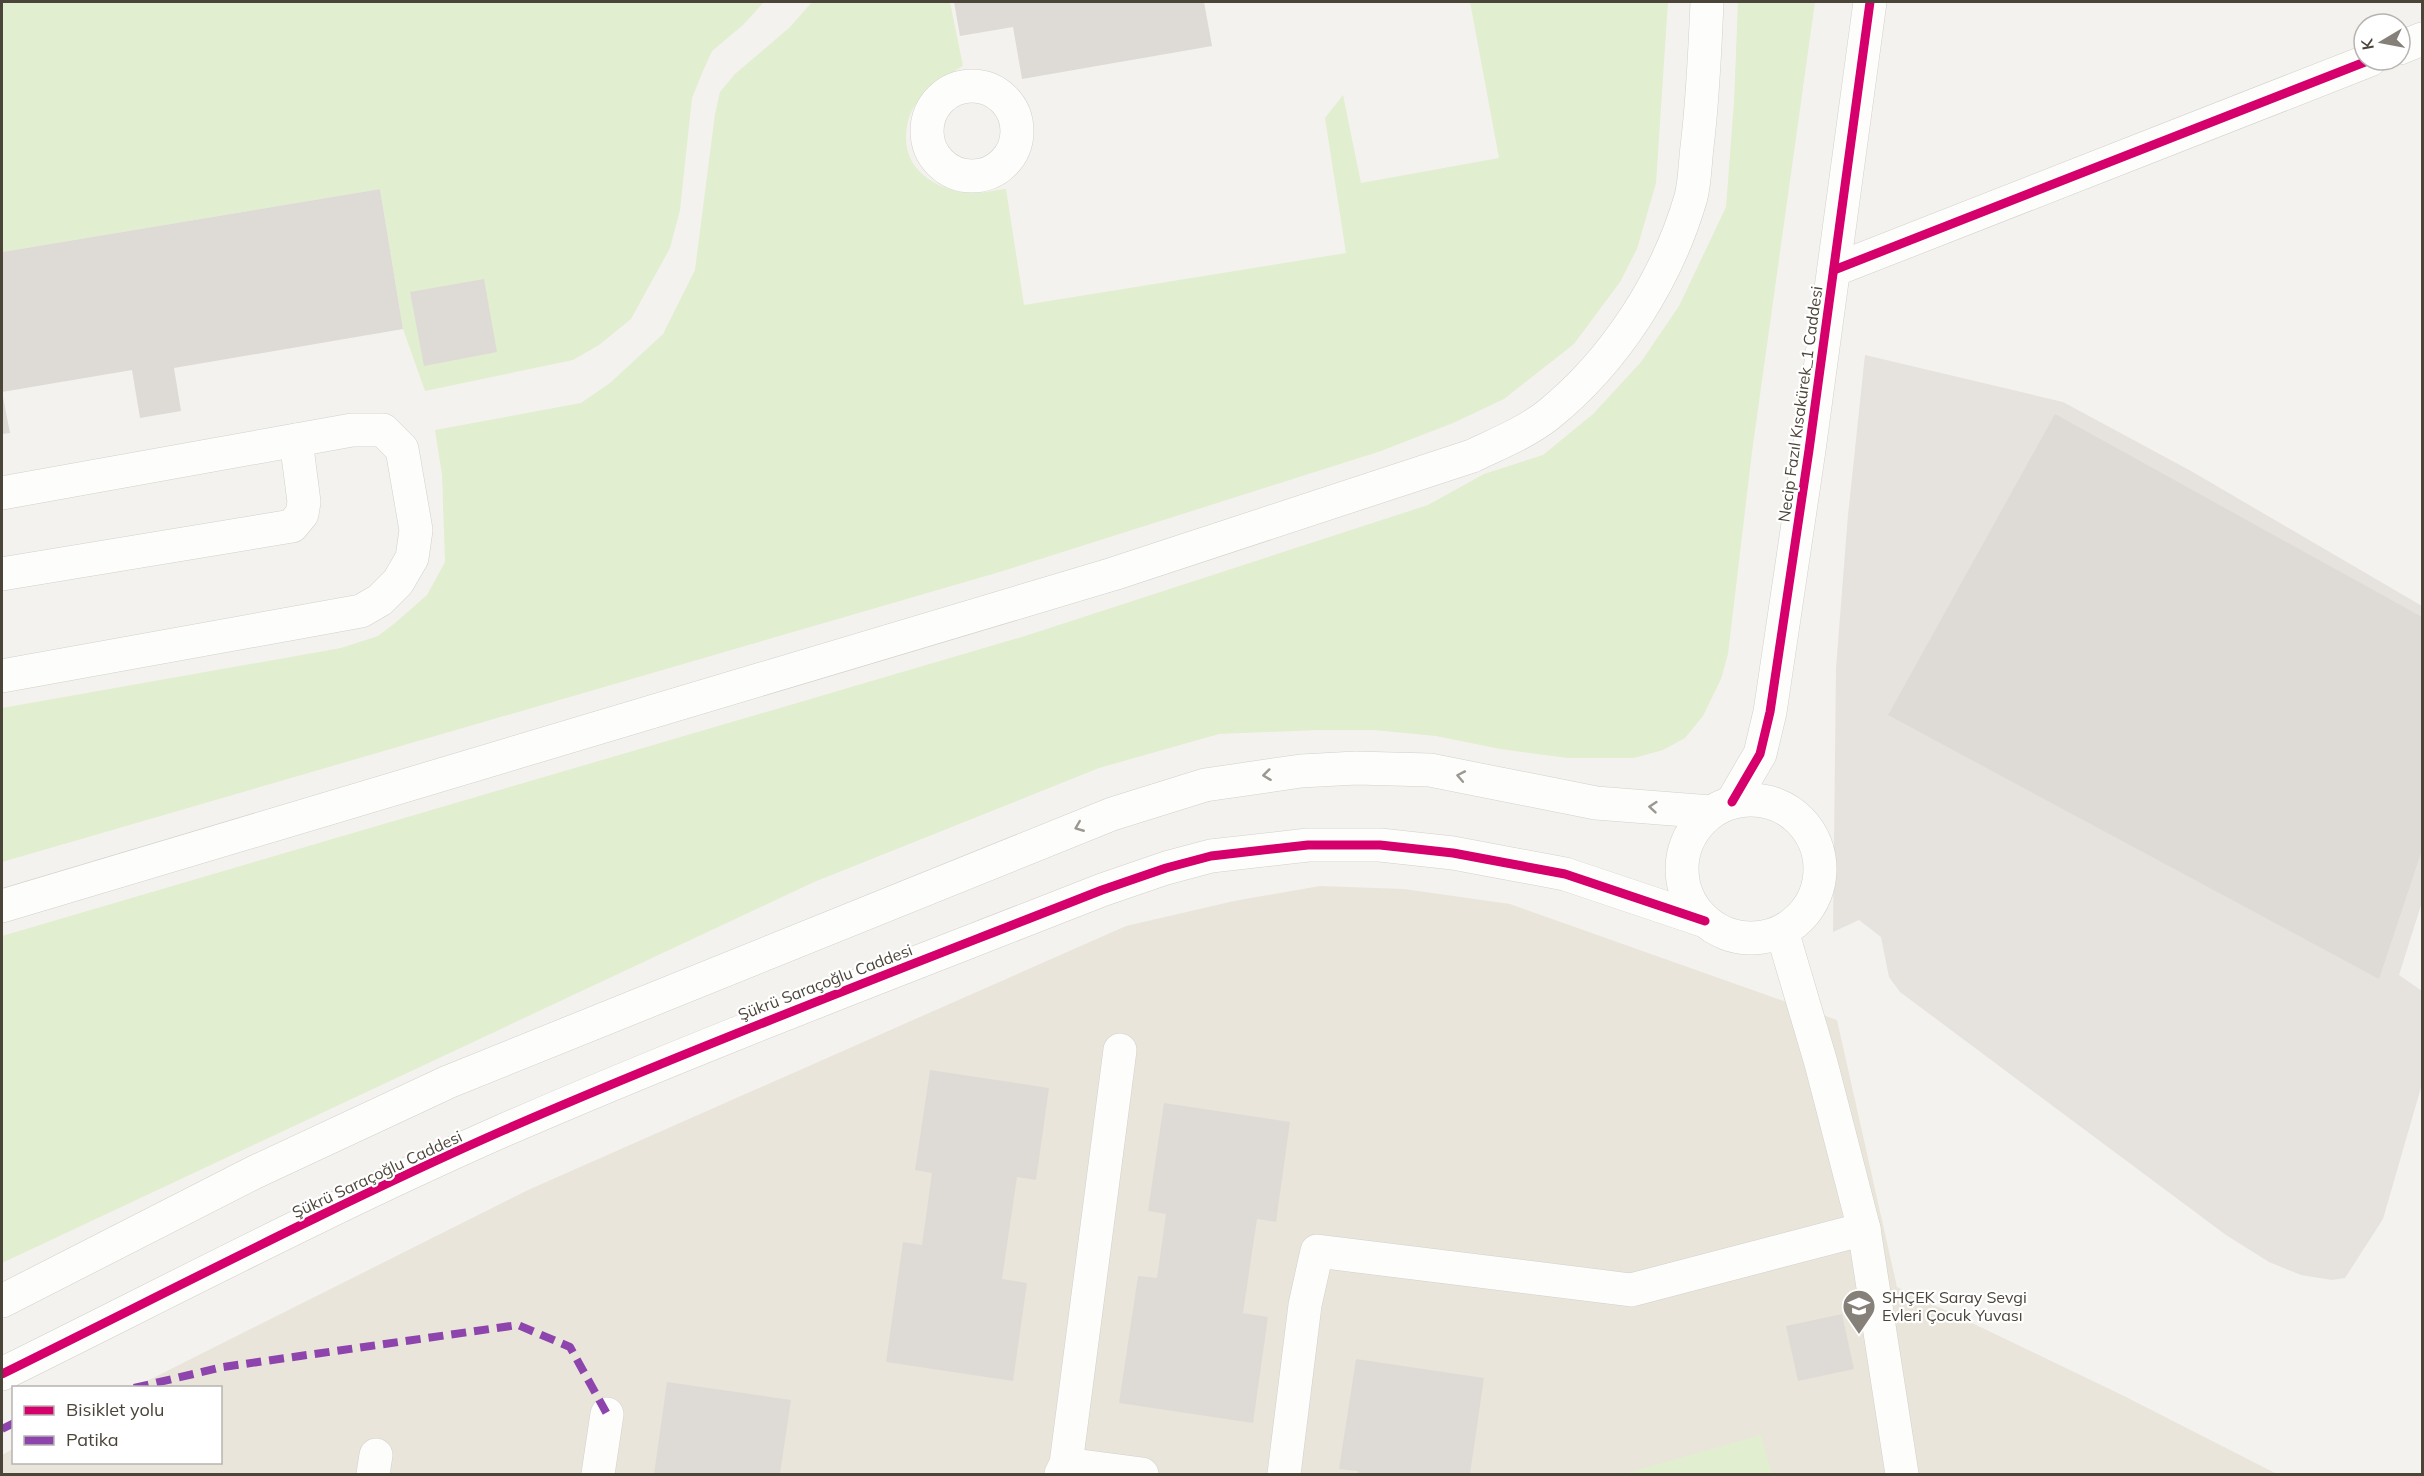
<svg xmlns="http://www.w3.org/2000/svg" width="2424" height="1476" viewBox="0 0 2424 1476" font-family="Mulish,sans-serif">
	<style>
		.industrial { fill: #e6e2de }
		.education { fill: #eae5da }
		.green { fill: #e1eecf }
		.building { fill: #dedbd6 }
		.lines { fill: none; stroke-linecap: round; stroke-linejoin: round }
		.minor-casing { stroke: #d2d0cb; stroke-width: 34 }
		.minor { stroke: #fdfdfc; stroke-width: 33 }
		.quiet { stroke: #8e44ad; stroke-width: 8; stroke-dasharray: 15 8; stroke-linecap: butt }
		.cycleway-casing { stroke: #fff; stroke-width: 13 }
		.cycleway { stroke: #d6006c; stroke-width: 9 }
		.oneway { stroke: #9b9791 }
		.labels { text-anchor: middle; stroke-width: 4.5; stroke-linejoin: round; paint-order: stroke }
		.street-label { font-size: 16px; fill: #4b4439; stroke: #fff }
		.poi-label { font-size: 16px; fill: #4b4439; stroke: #fff; text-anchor: start }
	</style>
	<rect width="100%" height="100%" fill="#f4f2ee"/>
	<polygon class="industrial" points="1865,355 2063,402 2191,471 2422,606 2422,902 2399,975 2422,991 2422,1084 2383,1219 2345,1278 2332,1280 2301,1275 2269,1262 2226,1235 1900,992 1889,977 1881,937 1859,920 1833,932 1836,668 1848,515"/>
	<polygon class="education" points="1320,886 1404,889 1510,904 1837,1020 1897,1287 2124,1396 2277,1474 2,1474 2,1455 13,1449 14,1462 220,1462 220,1388 135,1387 528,1190 1126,926 1234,901"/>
	<g class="green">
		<polygon points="2,2 764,2 743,25 712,51 703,71 692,98 680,210 670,248 631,319 599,345 573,360 425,391 403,329 380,189 2,252"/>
		<path d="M 812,2 L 950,2 L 963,66 C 945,77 929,87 916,104 C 909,113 906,126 906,138 C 906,174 942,192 974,193 C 984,193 995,190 1006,189 L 1024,305 L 1346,253 L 1325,118 L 1343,95 L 1361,183 L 1499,158 L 1470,2 L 1668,2 L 1656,183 L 1637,249 L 1620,282 L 1574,344 L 1504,399 L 1453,423 L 1381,451 L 1003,571 L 2,862 L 2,708 L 341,648 L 378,636 L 395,623 L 427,595 L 445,562 L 442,475 L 435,430 L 581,403 L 610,383 L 663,334 L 695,270 L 715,114 L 720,92 L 735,74 L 790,27 Z"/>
		<polygon points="1738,2 1815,2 1752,452 1728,654 1721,679 1703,716 1685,738 1663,750 1634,758 1568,758 1500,749 1436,736 1374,730 1318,730 1219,734 1099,768 814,882 2,1263 2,936 1025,636 1428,505 1484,474 1543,455 1593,414 1641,362 1679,306 1726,207 1734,102"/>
		<polygon points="1761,1435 1772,1474 1623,1474"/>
	</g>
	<g class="building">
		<polygon points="954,2 1204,2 1212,46 1022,79 1013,27 960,36"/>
		<polygon points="380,189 403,329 174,368 181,411 140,418 132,370 2,392 10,433 2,434 2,252"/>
		<polygon points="484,279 497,352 424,366 410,292"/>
		<polygon points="2055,414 2422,617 2422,850 2379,979 1888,715"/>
		<polygon points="930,1070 1049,1088 1036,1180 1017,1177 1002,1279 1027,1283 1013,1381 886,1362 903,1242 922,1245 932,1173 915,1170"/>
		<polygon points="1164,1103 1290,1122 1276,1222 1257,1219 1243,1313 1268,1317 1253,1423 1119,1403 1138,1276 1157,1278 1166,1214 1148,1211"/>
		<polygon points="1842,1314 1854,1369 1798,1381 1786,1326"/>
		<polygon points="1356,1359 1484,1378 1470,1474 1357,1474 1358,1471 1339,1469"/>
		<polygon points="667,1382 791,1400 780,1474 654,1474"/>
	</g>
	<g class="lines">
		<defs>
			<g id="minor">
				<polyline points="2400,48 2422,39"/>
				<circle cx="972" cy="131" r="45"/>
				<polyline points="1834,270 2370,60"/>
				<polyline points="2,493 352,430 383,430 402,449 416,530 412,558 398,582 380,600 361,611 2,676"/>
				<polyline points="2,574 292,526 302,514 304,502 296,440"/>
				<circle cx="1751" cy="869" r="69"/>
				<polyline points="1732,802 1760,754 1770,712 1809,450 1870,2"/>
				<path d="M 2,906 L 1113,574 L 1472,456 C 1497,444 1525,433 1548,415 C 1615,361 1667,280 1691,197 C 1695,181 1695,163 1697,147 C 1703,99 1705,50 1707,2"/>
				<polyline points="1782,931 1821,1063 1864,1229 1902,1474"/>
				<polyline points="2,1301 255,1172 448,1082 1112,814 1205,785 1301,771 1356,768 1430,770 1596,803 1711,812"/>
				<path d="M 2,1374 C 168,1292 332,1206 502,1131 C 700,1045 901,969 1102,890 L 1166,868 L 1211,856 L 1308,845 L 1380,845 L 1453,853 L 1565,874 L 1705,921"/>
				<polyline points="1066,1464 1142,1474"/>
				<polyline points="373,1474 376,1455"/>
				<polyline points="598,1474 607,1414"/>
				<polyline points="1061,1474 1066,1464 1120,1050"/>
				<polyline points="1284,1474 1305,1305 1317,1251 1631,1290 1864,1229"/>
			</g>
		</defs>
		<use href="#minor" class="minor-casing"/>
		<use href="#minor" class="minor"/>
		<g class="quiet">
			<polyline points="134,1388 223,1367 518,1325 570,1347 607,1414"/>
			<polyline points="2,1429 14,1423"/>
		</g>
		<defs>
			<g id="cycleway">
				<polyline points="1834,270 2370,60"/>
				<polyline points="1732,802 1760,754 1770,712 1809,450 1870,2"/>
				<path d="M 2,1374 C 168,1292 332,1206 502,1131 C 700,1045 901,969 1102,890 L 1166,868 L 1211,856 L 1308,845 L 1380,845 L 1453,853 L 1565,874 L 1705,921"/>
			</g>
		</defs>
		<use href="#cycleway" class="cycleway-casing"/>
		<use href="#cycleway" class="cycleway"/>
	</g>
	<defs><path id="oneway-chevron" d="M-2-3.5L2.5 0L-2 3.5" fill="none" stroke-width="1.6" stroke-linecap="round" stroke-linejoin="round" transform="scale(1.5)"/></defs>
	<g class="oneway">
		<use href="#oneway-chevron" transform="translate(1267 775) rotate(173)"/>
		<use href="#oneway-chevron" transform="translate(1461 776) rotate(-169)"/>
		<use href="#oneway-chevron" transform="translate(1653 807) rotate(-175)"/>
		<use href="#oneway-chevron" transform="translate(1079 827) rotate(158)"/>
	</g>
	<defs>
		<symbol id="school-pin" viewBox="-11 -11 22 30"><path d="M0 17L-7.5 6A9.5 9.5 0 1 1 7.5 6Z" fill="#868178" stroke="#fff"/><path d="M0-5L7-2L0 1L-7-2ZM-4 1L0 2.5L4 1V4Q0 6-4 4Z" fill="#fff"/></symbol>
	</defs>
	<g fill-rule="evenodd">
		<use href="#school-pin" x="1840" y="1287" width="38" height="52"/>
	</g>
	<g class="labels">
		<g class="street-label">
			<text transform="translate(1800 404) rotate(-82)" y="6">Necip Fazıl Kısakürek_1 Caddesi</text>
			<text transform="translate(825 982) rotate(-21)" y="6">Şükrü Saraçoğlu Caddesi</text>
			<text transform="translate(377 1174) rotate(-25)" y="6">Şükrü Saraçoğlu Caddesi</text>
		</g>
		<g class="poi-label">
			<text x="1882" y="1303">SHÇEK Saray Sevgi<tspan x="1882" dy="18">Evleri Çocuk Yuvası</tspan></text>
		</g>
	</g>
	<rect width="2424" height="1476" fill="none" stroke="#4b4439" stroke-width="6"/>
	<rect x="12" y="1386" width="210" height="78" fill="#ffffff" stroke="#b7b4b0" stroke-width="1.5"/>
	<rect x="24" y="1406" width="30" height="9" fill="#d6006c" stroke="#b7b4b0" stroke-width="1.5"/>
	<text x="66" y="1416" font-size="18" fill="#4b4439">Bisiklet yolu</text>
	<rect x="24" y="1436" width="30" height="9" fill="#8e44ad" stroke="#b7b4b0" stroke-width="1.5"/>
	<text x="66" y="1446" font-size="18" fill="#4b4439">Patika</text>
	<g transform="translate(2382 42) rotate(260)"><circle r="28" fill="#ffffff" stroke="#b7b4b0" stroke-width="1.5"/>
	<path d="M0-4.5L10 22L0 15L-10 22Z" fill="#868178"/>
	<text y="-9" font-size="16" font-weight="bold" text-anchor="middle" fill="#4b4439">K</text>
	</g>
</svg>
